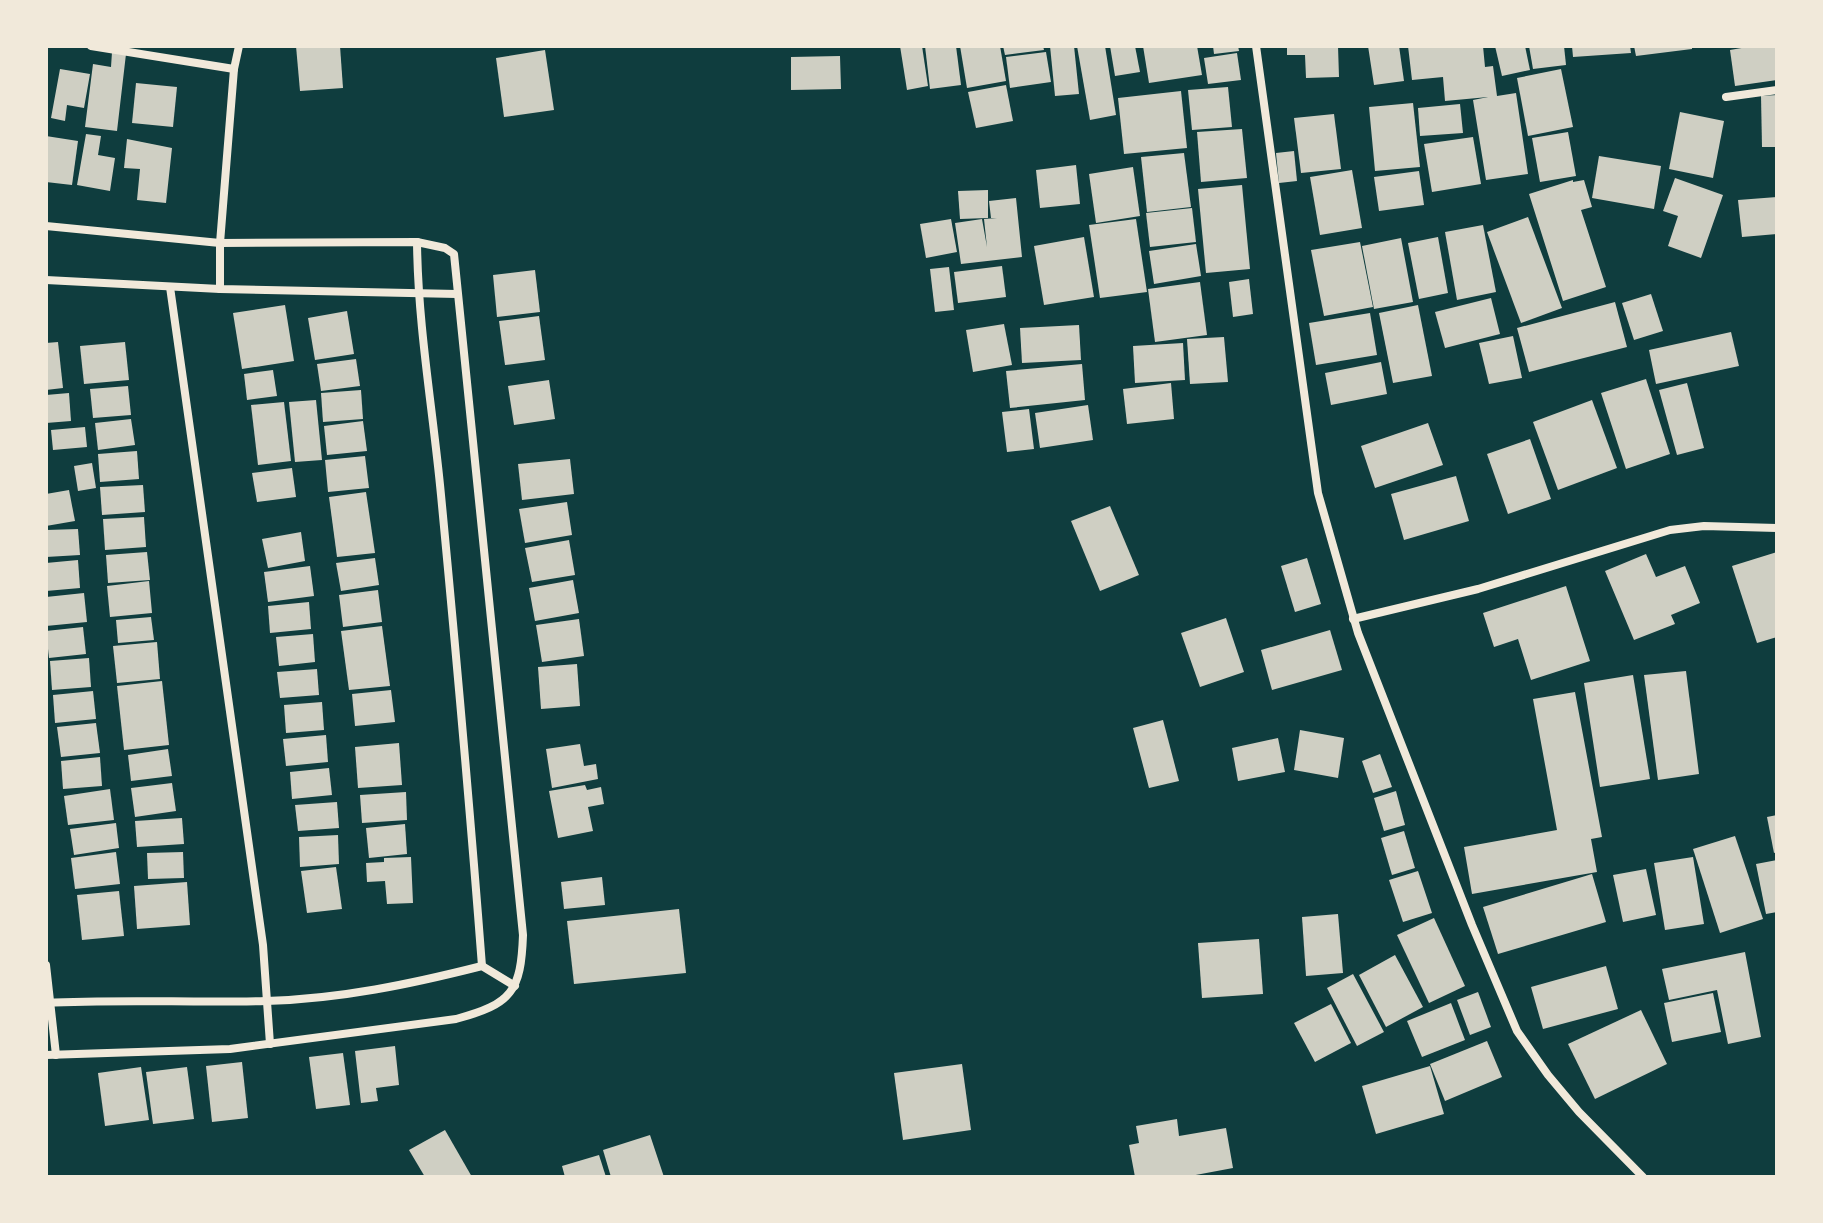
<svg xmlns="http://www.w3.org/2000/svg" width="1823" height="1223" viewBox="0 0 1823 1223" font-family="'Space Grotesk',sans-serif">
	<style>
		.building { fill: #cfcfc3 }
		.lines { fill: none; stroke-linecap: round; stroke-linejoin: round }
		.minor { stroke: #f1e9da; stroke-width: 8 }
	</style>
	<rect width="100%" height="100%" fill="#0f3d3e"/>
	<g class="building">
		<polygon points="296,46 340,46 343,88 300,91"/>
		<polygon points="900,46 922,46 928,86 907,90"/>
		<polygon points="925,46 956,46 961,85 930,89"/>
		<polygon points="960,46 1000,46 1006,81 967,88"/>
		<polygon points="1003,46 1043,46 1044,50 1005,55"/>
		<polygon points="1050,46 1074,46 1079,94 1055,96"/>
		<polygon points="1077,46 1105,46 1116,115 1090,120"/>
		<polygon points="1110,46 1135,46 1140,72 1115,76"/>
		<polygon points="1143,46 1197,46 1202,75 1149,83"/>
		<polygon points="1213,46 1238,46 1239,51 1214,54"/>
		<polygon points="1287,46 1338,46 1339,77 1306,78 1305,55 1287,55"/>
		<polygon points="1368,46 1399,46 1404,81 1374,85"/>
		<polygon points="1408,46 1483,46 1485,67 1493,66 1497,96 1516,93 1528,174 1486,180 1473,100 1488,97 1445,101 1443,77 1412,80"/>
		<polygon points="1495,46 1525,46 1530,70 1502,76"/>
		<polygon points="1529,46 1564,46 1566,65 1533,69"/>
		<polygon points="1572,46 1630,46 1631,53 1573,57"/>
		<polygon points="1634,46 1692,46 1692,49 1636,56"/>
		<polygon points="1753,46 1777,46 1777,80 1735,86 1730,50"/>
		<polygon points="545,50 554,110 504,117 496,58"/>
		<polygon points="112,52 126,54 117,131 85,127 93,64 111,67"/>
		<polygon points="1046,52 1051,82 1010,88 1006,57"/>
		<polygon points="1237,53 1241,80 1208,84 1204,58"/>
		<polygon points="840,56 841,89 791,90 791,57"/>
		<polygon points="60,69 90,74 84,108 67,105 65,121 51,118"/>
		<polygon points="1561,69 1573,127 1528,136 1517,78"/>
		<polygon points="136,83 177,87 173,127 132,123"/>
		<polygon points="1006,85 1013,121 976,128 968,92"/>
		<polygon points="1228,87 1232,127 1192,130 1188,90"/>
		<polygon points="1181,91 1187,148 1124,154 1118,98"/>
		<polygon points="1777,95 1777,147 1762,147 1761,96"/>
		<polygon points="1413,103 1420,167 1375,171 1369,107"/>
		<polygon points="1460,104 1463,133 1420,136 1418,108"/>
		<polygon points="1680,112 1724,121 1713,178 1669,169"/>
		<polygon points="1334,114 1341,169 1301,173 1294,118"/>
		<polygon points="1242,129 1247,178 1201,182 1197,132"/>
		<polygon points="1568,132 1576,176 1540,182 1532,138"/>
		<polygon points="86,134 101,136 98,155 115,158 110,191 77,185"/>
		<polygon points="46,136 78,141 72,185 46,182"/>
		<polygon points="1473,137 1481,184 1432,192 1424,144"/>
		<polygon points="127,139 172,148 166,203 137,200 140,169 124,168"/>
		<polygon points="1294,151 1297,181 1279,183 1276,153"/>
		<polygon points="1184,153 1191,207 1147,212 1141,157"/>
		<polygon points="1599,156 1661,166 1654,209 1592,198"/>
		<polygon points="1076,165 1080,204 1040,208 1036,170"/>
		<polygon points="1133,167 1140,216 1096,223 1089,174"/>
		<polygon points="1352,170 1362,228 1320,235 1310,177"/>
		<polygon points="1419,171 1424,205 1379,211 1374,177"/>
		<polygon points="1675,178 1723,195 1701,258 1668,246 1678,216 1663,211"/>
		<polygon points="1573,180 1573,182 1584,180 1592,207 1581,210 1606,287 1563,301 1529,194"/>
		<polygon points="1242,185 1250,269 1206,273 1198,189"/>
		<polygon points="988,190 988,218 960,219 958,191"/>
		<polygon points="1777,197 1777,234 1742,237 1738,200"/>
		<polygon points="1016,198 1022,257 961,264 955,223 982,219 987,247 984,219 997,218 991,218 989,201"/>
		<polygon points="1192,208 1196,242 1150,247 1146,213"/>
		<polygon points="1528,217 1562,308 1521,323 1487,232"/>
		<polygon points="951,219 957,252 926,258 920,224"/>
		<polygon points="1136,219 1147,292 1100,298 1089,225"/>
		<polygon points="1483,225 1496,292 1457,300 1445,232"/>
		<polygon points="1084,237 1094,297 1044,305 1034,246"/>
		<polygon points="1438,237 1448,293 1419,299 1408,243"/>
		<polygon points="1401,238 1413,302 1374,309 1362,246"/>
		<polygon points="1360,242 1373,307 1324,316 1311,250"/>
		<polygon points="1196,244 1201,276 1154,284 1149,251"/>
		<polygon points="1002,266 1006,297 958,303 954,272"/>
		<polygon points="949,267 954,310 935,312 930,269"/>
		<polygon points="535,270 540,312 497,317 493,275"/>
		<polygon points="1249,279 1253,314 1233,317 1229,282"/>
		<polygon points="1200,282 1207,335 1155,342 1148,289"/>
		<polygon points="1651,294 1663,331 1634,340 1622,303"/>
		<polygon points="1491,298 1500,334 1445,348 1435,312"/>
		<polygon points="1615,302 1627,347 1529,372 1517,328"/>
		<polygon points="285,305 294,361 242,369 233,313"/>
		<polygon points="1418,305 1432,376 1393,383 1379,313"/>
		<polygon points="347,311 354,354 315,360 308,318"/>
		<polygon points="1370,313 1377,355 1316,365 1309,323"/>
		<polygon points="539,316 545,360 505,365 499,321"/>
		<polygon points="1004,324 1012,365 973,372 966,330"/>
		<polygon points="1079,325 1081,360 1022,363 1020,328"/>
		<polygon points="1731,332 1739,366 1656,384 1649,350"/>
		<polygon points="1513,336 1522,378 1489,384 1479,343"/>
		<polygon points="1224,337 1228,382 1190,384 1187,339"/>
		<polygon points="58,342 63,388 46,390 46,343"/>
		<polygon points="125,342 129,380 84,384 80,346"/>
		<polygon points="1183,343 1185,380 1135,383 1133,346"/>
		<polygon points="356,359 360,386 321,391 317,364"/>
		<polygon points="1381,362 1387,394 1331,405 1325,373"/>
		<polygon points="1082,364 1085,400 1010,408 1006,371"/>
		<polygon points="273,370 277,396 247,400 244,374"/>
		<polygon points="1646,379 1670,454 1626,469 1601,393"/>
		<polygon points="549,380 555,419 514,425 508,386"/>
		<polygon points="1171,383 1174,419 1127,424 1123,389"/>
		<polygon points="1687,383 1704,448 1677,455 1659,390"/>
		<polygon points="128,386 131,415 93,418 90,389"/>
		<polygon points="361,390 363,419 323,422 321,393"/>
		<polygon points="69,393 71,421 46,423 46,395"/>
		<polygon points="316,400 322,460 295,462 289,402"/>
		<polygon points="1592,400 1617,468 1558,490 1533,422"/>
		<polygon points="284,402 291,461 258,465 251,405"/>
		<polygon points="1088,405 1093,440 1040,448 1035,413"/>
		<polygon points="1029,409 1034,449 1007,452 1002,412"/>
		<polygon points="131,419 135,445 98,450 95,423"/>
		<polygon points="363,421 367,451 327,455 324,426"/>
		<polygon points="1428,423 1443,465 1375,488 1361,446"/>
		<polygon points="85,427 87,447 53,450 51,430"/>
		<polygon points="1530,439 1551,499 1508,514 1487,454"/>
		<polygon points="137,451 139,479 100,482 98,454"/>
		<polygon points="365,456 369,488 328,492 325,460"/>
		<polygon points="570,459 574,494 522,500 518,464"/>
		<polygon points="92,463 96,488 78,491 74,466"/>
		<polygon points="292,468 296,497 257,502 252,473"/>
		<polygon points="1456,476 1469,521 1404,540 1391,494"/>
		<polygon points="143,485 145,512 102,515 100,487"/>
		<polygon points="69,490 75,521 46,526 46,494"/>
		<polygon points="366,492 375,553 337,557 329,497"/>
		<polygon points="567,502 572,535 525,543 519,509"/>
		<polygon points="1110,506 1139,575 1100,591 1071,521"/>
		<polygon points="144,517 146,547 105,550 103,519"/>
		<polygon points="78,529 80,555 46,557 46,530"/>
		<polygon points="301,532 305,561 268,568 262,539"/>
		<polygon points="569,540 575,575 532,582 525,548"/>
		<polygon points="147,552 150,580 108,583 106,555"/>
		<polygon points="1777,552 1777,637 1757,643 1732,566"/>
		<polygon points="1646,554 1656,577 1685,566 1700,603 1671,615 1675,624 1634,640 1605,571"/>
		<polygon points="375,558 379,585 341,591 336,563"/>
		<polygon points="1307,558 1321,604 1295,612 1281,566"/>
		<polygon points="78,560 80,588 46,591 46,563"/>
		<polygon points="310,566 314,596 268,602 264,572"/>
		<polygon points="573,580 579,613 535,621 529,588"/>
		<polygon points="149,581 152,613 110,617 107,586"/>
		<polygon points="1566,586 1590,661 1531,680 1518,639 1494,647 1483,613"/>
		<polygon points="378,590 382,622 343,627 339,595"/>
		<polygon points="84,593 87,622 46,626 46,597"/>
		<polygon points="309,602 311,629 270,633 268,606"/>
		<polygon points="151,617 154,640 118,643 116,620"/>
		<polygon points="1226,618 1244,672 1200,687 1181,633"/>
		<polygon points="579,619 584,656 542,662 536,625"/>
		<polygon points="382,626 390,686 349,690 341,631"/>
		<polygon points="83,627 86,654 49,658 46,631"/>
		<polygon points="1330,630 1342,670 1272,690 1261,650"/>
		<polygon points="313,634 315,662 279,666 276,637"/>
		<polygon points="157,642 160,679 117,683 113,646"/>
		<polygon points="89,658 91,687 52,690 50,661"/>
		<polygon points="577,664 580,706 541,709 538,667"/>
		<polygon points="317,669 319,695 280,698 277,672"/>
		<polygon points="1686,671 1699,774 1658,780 1644,675"/>
		<polygon points="1633,675 1650,779 1600,787 1584,683"/>
		<polygon points="162,681 169,745 124,750 117,686"/>
		<polygon points="391,690 395,722 355,726 352,694"/>
		<polygon points="93,691 96,719 55,723 53,695"/>
		<polygon points="1575,692 1602,837 1591,839 1597,872 1472,894 1464,847 1557,830 1533,699"/>
		<polygon points="322,702 324,730 286,733 284,705"/>
		<polygon points="1163,720 1179,781 1149,788 1133,728"/>
		<polygon points="96,723 100,753 61,757 57,727"/>
		<polygon points="1300,730 1344,738 1338,778 1294,770"/>
		<polygon points="326,735 328,762 286,766 283,739"/>
		<polygon points="1278,738 1285,772 1238,781 1232,748"/>
		<polygon points="399,743 402,785 358,788 355,747"/>
		<polygon points="580,744 584,766 596,764 598,779 552,788 546,749"/>
		<polygon points="168,749 172,776 131,781 128,755"/>
		<polygon points="1380,754 1392,787 1373,793 1362,761"/>
		<polygon points="100,757 102,786 63,789 61,761"/>
		<polygon points="329,768 332,795 292,799 290,772"/>
		<polygon points="172,783 176,811 135,817 131,788"/>
		<polygon points="585,785 587,790 601,787 604,804 588,807 593,831 558,838 549,791"/>
		<polygon points="110,789 114,820 68,825 64,796"/>
		<polygon points="1396,791 1405,825 1384,831 1374,798"/>
		<polygon points="406,792 407,820 362,823 360,795"/>
		<polygon points="337,802 339,828 298,831 295,805"/>
		<polygon points="1777,815 1777,852 1774,853 1767,817"/>
		<polygon points="182,818 184,844 137,847 135,821"/>
		<polygon points="116,823 119,848 74,855 70,829"/>
		<polygon points="405,824 407,854 369,858 366,828"/>
		<polygon points="1404,831 1415,868 1392,875 1381,838"/>
		<polygon points="338,835 339,864 300,867 299,837"/>
		<polygon points="1735,836 1763,919 1720,933 1693,849"/>
		<polygon points="116,852 120,884 75,889 71,858"/>
		<polygon points="183,852 184,878 148,879 147,853"/>
		<polygon points="411,857 413,903 387,904 385,881 367,882 366,863 384,862 384,858"/>
		<polygon points="1693,857 1704,924 1665,930 1654,863"/>
		<polygon points="1777,860 1777,912 1766,914 1756,864"/>
		<polygon points="336,867 342,909 307,913 301,871"/>
		<polygon points="1646,869 1656,915 1623,922 1613,875"/>
		<polygon points="1418,871 1432,913 1403,922 1389,880"/>
		<polygon points="1592,874 1606,922 1498,954 1483,907"/>
		<polygon points="602,877 605,905 564,909 561,882"/>
		<polygon points="187,882 190,925 137,929 134,886"/>
		<polygon points="119,891 124,936 82,940 77,895"/>
		<polygon points="679,909 686,973 574,984 567,921"/>
		<polygon points="1338,914 1343,973 1306,976 1302,917"/>
		<polygon points="1434,918 1465,986 1429,1003 1397,935"/>
		<polygon points="1259,939 1263,994 1202,998 1198,943"/>
		<polygon points="1745,952 1761,1037 1728,1044 1717,990 1669,1000 1662,969"/>
		<polygon points="1395,955 1423,1007 1386,1027 1359,975"/>
		<polygon points="1606,966 1618,1009 1543,1029 1531,987"/>
		<polygon points="1353,974 1384,1032 1357,1046 1327,988"/>
		<polygon points="1478,992 1491,1027 1470,1035 1457,1000"/>
		<polygon points="1713,993 1721,1032 1672,1042 1664,1003"/>
		<polygon points="1451,1003 1465,1040 1422,1057 1407,1021"/>
		<polygon points="1331,1004 1351,1043 1315,1062 1294,1023"/>
		<polygon points="1641,1010 1667,1064 1595,1099 1568,1044"/>
		<polygon points="1487,1041 1502,1077 1445,1101 1430,1064"/>
		<polygon points="395,1046 399,1085 376,1088 378,1101 361,1103 355,1051"/>
		<polygon points="343,1053 350,1105 316,1109 309,1057"/>
		<polygon points="242,1062 248,1118 212,1122 206,1066"/>
		<polygon points="962,1064 971,1130 903,1140 894,1073"/>
		<polygon points="1430,1066 1444,1114 1376,1134 1362,1086"/>
		<polygon points="141,1067 149,1120 105,1126 98,1073"/>
		<polygon points="187,1067 194,1119 153,1124 146,1072"/>
		<polygon points="1177,1119 1179,1136 1226,1128 1233,1168 1185,1177 1135,1177 1129,1145 1139,1143 1136,1126"/>
		<polygon points="445,1130 472,1177 425,1177 409,1150"/>
		<polygon points="650,1135 664,1177 611,1177 603,1150"/>
		<polygon points="599,1155 606,1177 565,1177 562,1166"/>
	</g>
	<g class="lines">
		<g class="minor">
			<polyline points="91,46 234,69"/>
			<polyline points="1256,46 1318,493 1358,633 1472,925 1517,1031 1548,1075 1579,1112 1643,1177"/>
			<polyline points="1726,97 1777,90"/>
			<path d="M 46,226 L 220,243 L 417,242 L 445,248 L 454,254 L 523,935 C 521,991 512,1004 456,1019 L 230,1049 L 46,1055"/>
			<path d="M 417,242 C 418,328 433,410 441,495 C 456,652 470,809 482,966"/>
			<polyline points="46,280 220,289 457,294"/>
			<polyline points="170,287 263,945 270,1044"/>
			<polyline points="220,289 220,243 234,69 239,46"/>
			<polyline points="1353,619 1478,589 1670,530 1704,526 1777,528"/>
			<polyline points="46,965 56,1055"/>
			<path d="M 46,1003 C 119,999 193,1003 266,1001 C 340,999 411,984 482,966 L 515,986"/>
		</g>
	</g>
	<rect width="1823" height="1223" fill="none" stroke="#f1e9da" stroke-width="96"/>
</svg>
